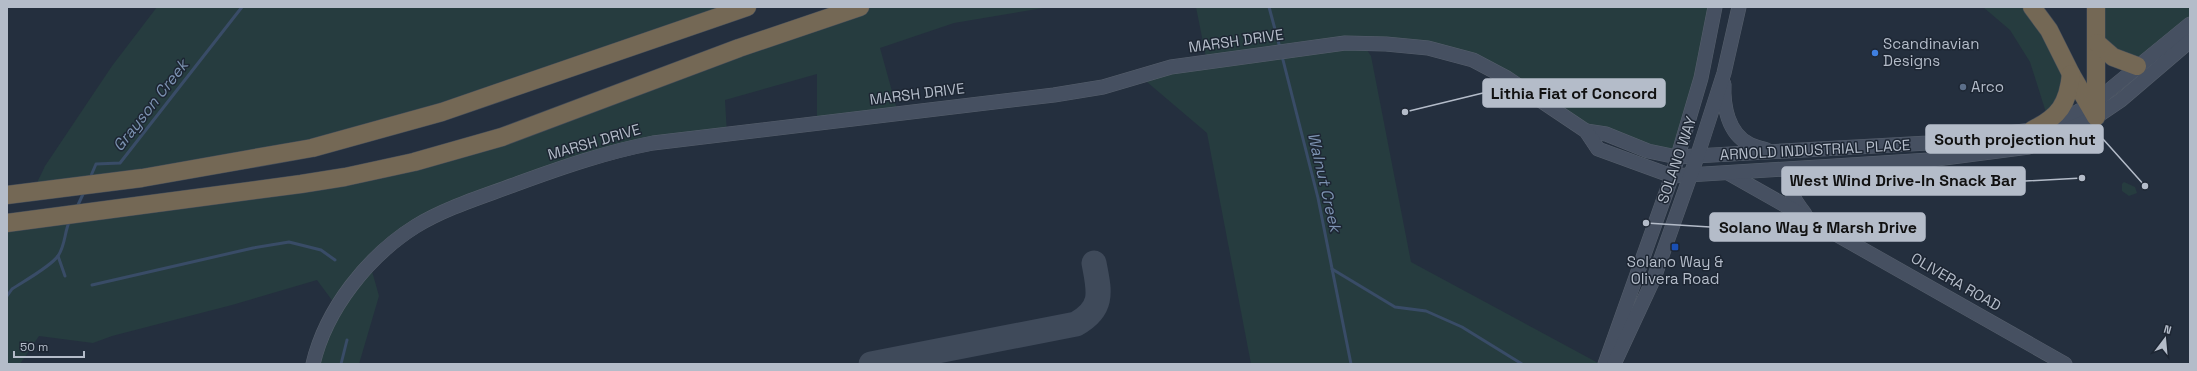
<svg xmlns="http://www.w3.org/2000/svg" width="2197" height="371" viewBox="0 0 2197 371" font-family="'Space Grotesk',sans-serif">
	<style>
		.green { fill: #263c3f }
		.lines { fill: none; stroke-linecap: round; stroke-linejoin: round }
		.stream { stroke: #394c67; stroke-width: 3 }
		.taxiway { stroke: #3f4a5a; stroke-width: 25 }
		.secondary-casing { stroke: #565f6c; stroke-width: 15 }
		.highway-casing { stroke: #434c59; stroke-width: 19 }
		.secondary { stroke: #465061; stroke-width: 14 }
		.highway { stroke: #746855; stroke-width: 18 }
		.shop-dot { fill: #3f7fe0; stroke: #1d2633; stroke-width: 1.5 }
		.service-dot { fill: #5c6f8a; stroke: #1d2633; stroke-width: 1.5 }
		.transit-dot { fill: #1a4fb4; stroke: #1d2633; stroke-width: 1.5 }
		.labels { text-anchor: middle; stroke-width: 3; stroke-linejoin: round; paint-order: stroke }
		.street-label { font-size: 15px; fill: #b4bcc9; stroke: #1d2633 }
		.poi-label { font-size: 15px; fill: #b4bcc9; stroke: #1d2633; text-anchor: start }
		.water-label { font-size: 16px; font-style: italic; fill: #7c92b1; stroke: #1d2633 }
		.leader { fill: none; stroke: #b4bcc9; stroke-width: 1.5 }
		.callout-dot { fill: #b4bcc9; stroke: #1d2633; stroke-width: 1.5 }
		.callout { fill: #b4bcc9; stroke: #b4bcc9; stroke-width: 1.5 }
		.callout-label { font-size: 16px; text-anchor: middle; font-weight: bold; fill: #111 }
	</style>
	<rect width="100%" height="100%" fill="#242f3e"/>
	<g class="green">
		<polygon points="157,7 747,7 312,148 33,191 45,166 112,66"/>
		<polygon points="866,7 1049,7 954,23 880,48 898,113 817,123 817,74 725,100 727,134 653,143 446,211 370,264 379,296 359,364 313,364 337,307 317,280 232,305 112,336 93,343 39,336 20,364 7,364 7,223 447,153"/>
		<polygon points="1196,7 1715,7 1677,157 1606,134 1473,60 1363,44 1371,56 1411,262 1600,364 1251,364 1207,133 1147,82 1171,67 1207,62"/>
		<polygon points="1983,7 2032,7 2071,74 2049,122 2030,62 2010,30"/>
		<polygon points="2096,7 2190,7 2190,24 2137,66 2097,43"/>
		<polygon points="2124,182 2135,187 2137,193 2129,196 2122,191 2122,184"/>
	</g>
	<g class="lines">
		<g class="stream">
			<polyline points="1269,7 1280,48"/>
			<polyline points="1282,56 1318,198 1351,364"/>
			<polyline points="90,178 96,164 120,163 242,7"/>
			<polyline points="77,207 84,192"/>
			<polyline points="58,256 65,276"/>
			<polyline points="1332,269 1395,307 1426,311 1462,327 1522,364"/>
			<polyline points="92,285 253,248 289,242 321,250 335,260"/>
			<path d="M 7,296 L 12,289 C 24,281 50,267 58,256 C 66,244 64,232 70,220"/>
			<polyline points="341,364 347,340"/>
		</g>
		<path class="taxiway" d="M 871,364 L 1076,324 C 1105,308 1099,290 1094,263"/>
		<defs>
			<g id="secondary">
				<path d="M 1724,84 C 1723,106 1728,133 1749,144 C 1754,147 1761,148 1767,150"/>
				<polyline points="1586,131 1606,134 1648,151 1677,157 1928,143 2032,130 2065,119 2096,101 2190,24"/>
				<path d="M 1801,169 C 1785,188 1791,196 1805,214"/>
				<polyline points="1728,173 2065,364"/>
				<path d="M 313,364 C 326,309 368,256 416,226 C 447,207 485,196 519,183 C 563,167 606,152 653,143 L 1054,95 L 1103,87 L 1171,67 L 1345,43 L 1386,44 L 1428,48 L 1473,60 L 1507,78 L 1586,131 L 1598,149 L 1672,176 L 1929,160 L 2029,147 L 2096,117 L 2121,100 L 2190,41"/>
				<polyline points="1605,364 1672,176 1701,78 1715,7"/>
				<polyline points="1614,364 1654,278 1697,157 1724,73 1739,7"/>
			</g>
			<g id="highway">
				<polyline points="2032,7 2049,30 2071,74 2096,117"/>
				<polyline points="2096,7 2096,116"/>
				<polyline points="2097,43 2113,57 2137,66"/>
				<path d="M 2032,130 C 2059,117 2068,104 2071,74"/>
				<polyline points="7,195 142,178 312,148 442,112 747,7"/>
				<polyline points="7,223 301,184 345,177 414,162 502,137 739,48 860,7"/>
			</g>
		</defs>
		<use href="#secondary" class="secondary-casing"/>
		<use href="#highway" class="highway-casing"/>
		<use href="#secondary" class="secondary"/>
		<use href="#highway" class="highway"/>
	</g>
	<circle class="shop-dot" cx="1875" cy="53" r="4"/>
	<circle class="service-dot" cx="1963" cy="87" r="4"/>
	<rect class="transit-dot" x="1671" y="243" width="8" height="8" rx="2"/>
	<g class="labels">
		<g class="street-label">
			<text transform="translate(1236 41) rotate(-8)" y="5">MARSH DRIVE</text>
			<text transform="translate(917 94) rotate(-7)" y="5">MARSH DRIVE</text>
			<text transform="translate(594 142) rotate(-16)" y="5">MARSH DRIVE</text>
			<text transform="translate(1815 150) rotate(-3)" y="5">ARNOLD INDUSTRIAL PLACE</text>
			<text transform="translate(1677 160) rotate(-71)" y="5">SOLANO WAY</text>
			<text transform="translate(1956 282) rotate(30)" y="5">OLIVERA ROAD</text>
		</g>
		<g class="poi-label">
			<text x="1883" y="49">Scandinavian<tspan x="1883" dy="17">Designs</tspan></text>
			<text x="1971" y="92">Arco</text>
			<text x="1675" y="267" text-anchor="middle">Solano Way &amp;<tspan x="1675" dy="17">Olivera Road</tspan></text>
		</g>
		<g class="water-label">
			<text transform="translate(150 105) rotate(-52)" y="6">Grayson Creek</text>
			<text transform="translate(1325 182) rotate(77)" y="6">Walnut Creek</text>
		</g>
	</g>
	<path class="leader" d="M1405 112L1483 93M2145 186L2103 139M2082 178L2025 181M1646 223L1710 227"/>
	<g class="callout-dot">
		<circle cx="1405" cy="112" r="4"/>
		<circle cx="2145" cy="186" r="4"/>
		<circle cx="2082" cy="178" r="4"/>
		<circle cx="1646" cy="223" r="4"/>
	</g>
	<g class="callout">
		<rect x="1483" y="79" width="182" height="28" rx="4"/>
		<rect x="1926" y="125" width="177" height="28" rx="4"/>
		<rect x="1782" y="167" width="243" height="28" rx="4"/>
		<rect x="1710" y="213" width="215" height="28" rx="4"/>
	</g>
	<g class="callout-label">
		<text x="1574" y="99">Lithia Fiat of Concord</text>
		<text x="2015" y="145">South projection hut</text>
		<text x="1903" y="186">West Wind Drive-In Snack Bar</text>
		<text x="1818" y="233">Solano Way &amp; Marsh Drive</text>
	</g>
	<rect width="2197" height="371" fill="none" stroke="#b4bcc9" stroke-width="16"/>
	<g transform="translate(2165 339) rotate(16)" stroke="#1d2633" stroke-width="3" paint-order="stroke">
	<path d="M0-3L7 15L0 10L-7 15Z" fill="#b4bcc9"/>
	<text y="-6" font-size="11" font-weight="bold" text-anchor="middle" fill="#b4bcc9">N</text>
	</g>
	<path d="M14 351v6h70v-6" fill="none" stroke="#b4bcc9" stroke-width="2"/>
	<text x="20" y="351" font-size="12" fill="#b4bcc9" stroke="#1d2633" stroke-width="3" paint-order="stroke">50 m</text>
</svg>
